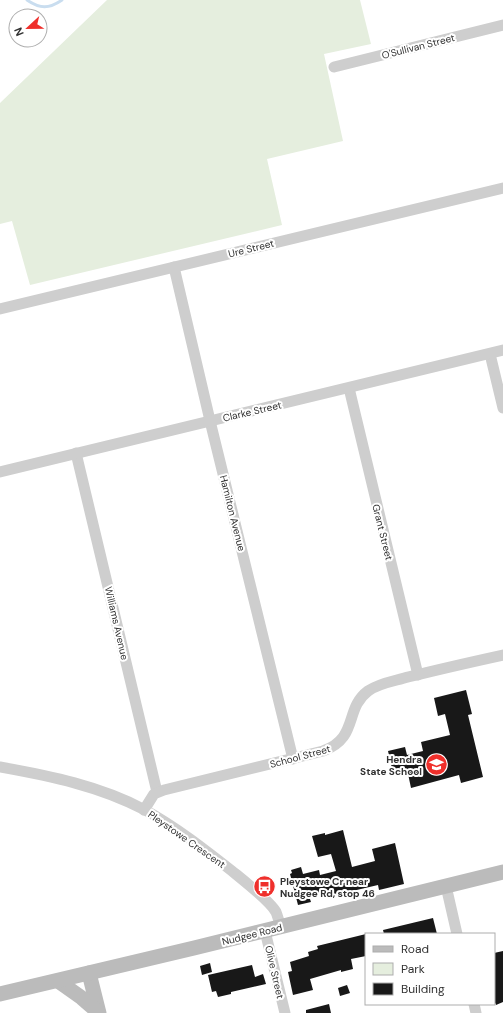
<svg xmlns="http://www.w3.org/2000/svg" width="503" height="1013" viewBox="0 0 503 1013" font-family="'DM Sans',sans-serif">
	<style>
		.green { fill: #e5eede }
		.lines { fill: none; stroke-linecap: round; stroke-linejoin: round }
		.stream { stroke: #c9ddef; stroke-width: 3 }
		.building { fill: #181818 }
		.street { stroke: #cecece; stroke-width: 11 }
		.secondary { stroke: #bbb; stroke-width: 15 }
		.labels { text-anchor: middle; stroke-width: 4; stroke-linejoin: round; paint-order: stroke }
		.street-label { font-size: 10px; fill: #313131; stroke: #fff }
		.poi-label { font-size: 10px; font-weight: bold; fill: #313131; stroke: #fff; text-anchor: end }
	</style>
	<rect width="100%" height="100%" fill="#fff"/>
	<polygon class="green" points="107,0 360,0 371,44 324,54 343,141 267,159 282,225 30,285 12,221 0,224 0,103"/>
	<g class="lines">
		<path class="stream" d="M 27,0 C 40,9 49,9 62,0"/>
	</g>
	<g class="building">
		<polygon points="466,690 472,714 468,715 483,777 461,783 459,775 411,788 407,769 393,773 388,751 405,747 407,755 423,751 421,742 450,735 445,714 438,716 434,698"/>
		<polygon points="343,830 352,867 375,861 372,849 395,843 404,884 379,890 378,885 331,896 330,891 309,896 311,902 298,905 290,874 292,873 291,870 301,867 303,874 319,870 320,875 336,871 331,854 318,857 312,836 325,833 325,835"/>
		<polygon points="433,918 437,934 384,934 383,930"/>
		<polygon points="366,934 366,956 351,959 353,969 341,972 341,970 310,979 313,990 293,995 288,972 292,971 290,962 309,956 308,952 318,949 317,946"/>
		<polygon points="503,951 503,1002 496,1005 494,1000 494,953"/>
		<polygon points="210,963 212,972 202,975 200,966"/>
		<polygon points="252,965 255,977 263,974 266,984 231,992 231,994 218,997 216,991 212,992 208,975"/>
		<polygon points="347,985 350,993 340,996 338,988"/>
		<polygon points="329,1004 331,1013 306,1013 306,1010"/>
	</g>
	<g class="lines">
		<g class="street">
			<polyline points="334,67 503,25"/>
			<polyline points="174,267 212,429 293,759"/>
			<polyline points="0,309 503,188"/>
			<polyline points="490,354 503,408"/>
			<polyline points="349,388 418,675"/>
			<polyline points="76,453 157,792"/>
			<polyline points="0,472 503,350"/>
			<path d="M 0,767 C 50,776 100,786 145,810 C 176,827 204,849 232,871 C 243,880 270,901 276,912 C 278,917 279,922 281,927"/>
			<path d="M 144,810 L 154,794 L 164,790 L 323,751 C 359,738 344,709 368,691 C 379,683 395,681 408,677 C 440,669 471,662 503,655"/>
			<polyline points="446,886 457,934"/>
			<polyline points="265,931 285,1013"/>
			<polyline points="474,1004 476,1013"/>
		</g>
		<g class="secondary">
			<polyline points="89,973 99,1013"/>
			<polyline points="58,981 82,998 98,1012"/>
			<polyline points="0,994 194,948 503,872"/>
		</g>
	</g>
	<defs>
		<symbol id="school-disc" viewBox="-11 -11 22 22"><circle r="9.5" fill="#ef2f2b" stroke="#fff"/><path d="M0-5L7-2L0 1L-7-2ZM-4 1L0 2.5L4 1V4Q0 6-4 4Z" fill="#fff"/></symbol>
		<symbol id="bus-disc" viewBox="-11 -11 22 22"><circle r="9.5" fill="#ef2f2b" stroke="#fff"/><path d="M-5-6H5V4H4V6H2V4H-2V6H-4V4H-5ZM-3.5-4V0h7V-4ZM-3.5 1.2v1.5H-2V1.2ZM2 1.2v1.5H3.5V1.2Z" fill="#fff"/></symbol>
	</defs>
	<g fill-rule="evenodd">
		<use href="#school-disc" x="424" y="752" width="25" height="25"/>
		<use href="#bus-disc" x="252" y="874" width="25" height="25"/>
	</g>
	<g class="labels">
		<g class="street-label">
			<text transform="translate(418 46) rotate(-14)" y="4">O'Sullivan Street</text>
			<text transform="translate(251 248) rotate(-14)" y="4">Ure Street</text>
			<text transform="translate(252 411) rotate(-13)" y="4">Clarke Street</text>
			<text transform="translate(233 513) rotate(76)" y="4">Hamilton Avenue</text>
			<text transform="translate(383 532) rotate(76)" y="4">Grant Street</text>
			<text transform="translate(117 623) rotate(77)" y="4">Williams Avenue</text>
			<text transform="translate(300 756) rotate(-15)" y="4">School Street</text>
			<text transform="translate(187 839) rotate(35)" y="4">Pleystowe Crescent</text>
			<text transform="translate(252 934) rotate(-14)" y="4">Nudgee Road</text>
			<text transform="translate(275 972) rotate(77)" y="4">Olive Street</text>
		</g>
		<g class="poi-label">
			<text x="422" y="763">Hendra<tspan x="422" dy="12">State School</tspan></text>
			<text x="280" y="885" text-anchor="start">Pleystowe Cr near<tspan x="280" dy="12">Nudgee Rd, stop 46</tspan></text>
		</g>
	</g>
	<rect x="365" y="933" width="130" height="72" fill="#ffffff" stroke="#adadad"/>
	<rect x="373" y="946" width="20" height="6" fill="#bbbbbb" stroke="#adadad"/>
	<text x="401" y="953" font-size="12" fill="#313131">Road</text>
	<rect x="373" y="963" width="20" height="12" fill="#e5eede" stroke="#adadad"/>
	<text x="401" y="973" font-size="12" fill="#313131">Park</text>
	<rect x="373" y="983" width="20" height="12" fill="#181818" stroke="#adadad"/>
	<text x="401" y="993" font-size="12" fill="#313131">Building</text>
	<g transform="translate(28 28) rotate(248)"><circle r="19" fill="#ffffff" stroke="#adadad"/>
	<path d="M0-3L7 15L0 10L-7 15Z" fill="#ef2f2b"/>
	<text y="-6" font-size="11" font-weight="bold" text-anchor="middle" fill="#313131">N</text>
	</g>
</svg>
